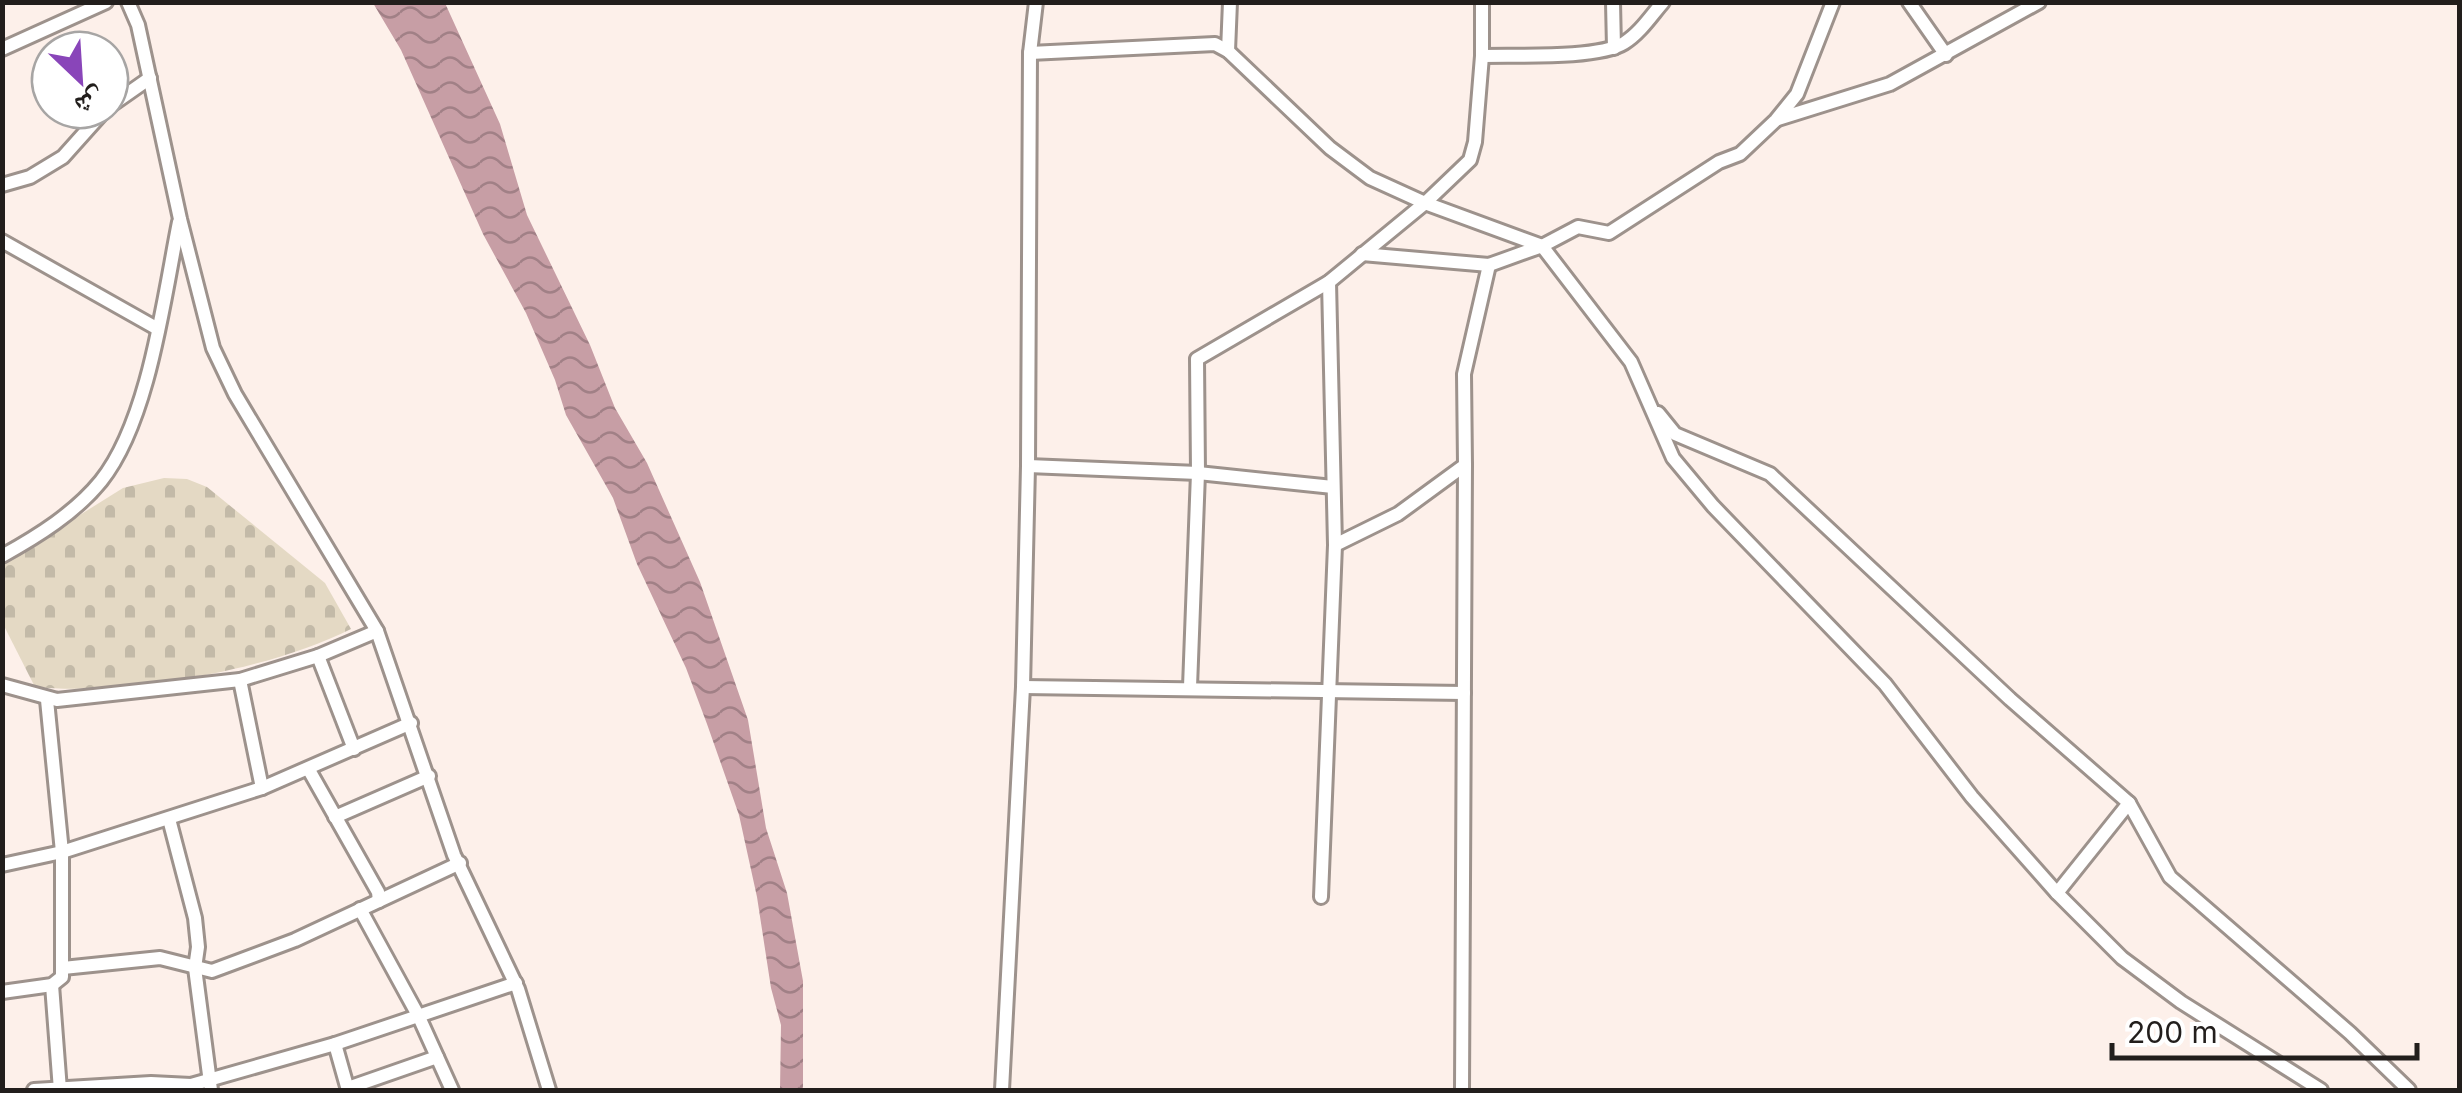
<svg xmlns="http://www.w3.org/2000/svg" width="2462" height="1093" viewBox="0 0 2462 1093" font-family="Inter,'Noto Naskh Arabic',sans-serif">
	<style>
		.cemetery { fill: url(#cemetery-stones) }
		.water { fill: url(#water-waves) }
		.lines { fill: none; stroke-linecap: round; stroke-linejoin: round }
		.minor-casing { stroke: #9d928c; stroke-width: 18 }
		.minor { stroke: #fff; stroke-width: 12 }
	</style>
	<defs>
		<pattern id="cemetery-stones" width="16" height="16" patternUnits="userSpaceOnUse" patternTransform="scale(2.5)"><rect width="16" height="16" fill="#e4d9c4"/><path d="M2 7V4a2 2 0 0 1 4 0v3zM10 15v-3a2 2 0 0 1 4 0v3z" fill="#c3baa8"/></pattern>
		<pattern id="water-waves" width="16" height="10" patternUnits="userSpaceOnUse" patternTransform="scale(2.5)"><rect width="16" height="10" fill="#c79ea5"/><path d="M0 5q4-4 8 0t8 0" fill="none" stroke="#a18086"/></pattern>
	</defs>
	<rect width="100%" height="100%" fill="#fdf0ea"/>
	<path class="cemetery" d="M 164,478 L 187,479 L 207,487 L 325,583 L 351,629 C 270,670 126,696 35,687 L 3,624 L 3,563 L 123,488 Z"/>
	<polygon class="water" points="373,3 445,3 500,124 527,215 590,345 615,408 647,463 700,582 748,720 766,828 787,893 803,981 803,1090 780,1090 781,1025 771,988 757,897 739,815 707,724 686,668 637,564 613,498 566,415 555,380 526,313 483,234 401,50"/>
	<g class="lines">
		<defs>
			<g id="minor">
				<polyline points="128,2 138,25 180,219 213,348 235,394 377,631 454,855 518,989 549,1090"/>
				<polyline points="1613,2 1614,48"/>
				<polyline points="1909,2 1946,55"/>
				<polyline points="2,49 106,2"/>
				<polyline points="1228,51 1230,2"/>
				<polyline points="1030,53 1215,44 1228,51 1330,148 1370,178 1425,203 1542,246 1631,362 1673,458 1713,506 1885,684 1972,797 2057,893 2122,958 2181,1002 2321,1090"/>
				<path d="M 1482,56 C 1516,55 1598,59 1624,43 C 1640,33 1651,16 1663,2"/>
				<polyline points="110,106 150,78"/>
				<polyline points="1778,119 1890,84 2039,2"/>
				<polyline points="2,185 30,177 63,157 105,110"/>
				<polyline points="2,241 158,329"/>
				<polyline points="1362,254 1489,265 1542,246 1578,227 1609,233 1719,162 1740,154 1776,120 1797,94 1833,2"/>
				<polyline points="1658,413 1675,434 1770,474 2010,699 2129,803 2170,877 2350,1033 2409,1090"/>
				<polyline points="1028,466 1198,473 1333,487"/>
				<polyline points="1335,545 1398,514 1465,465 1464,374 1489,265"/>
				<path d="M 2,556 C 38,536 75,513 101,481 C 149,421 164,297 179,222"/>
				<polyline points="318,656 354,749"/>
				<polyline points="240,680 262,788"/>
				<polyline points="2,685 57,700 240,680 318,656 377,631"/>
				<polyline points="1023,687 1464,693"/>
				<polyline points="1190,687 1198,473 1197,359 1329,282 1425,203 1470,160 1475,142 1482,56 1482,2"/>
				<polyline points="309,770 378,892 379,901"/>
				<polyline points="335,817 429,776"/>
				<polyline points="169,819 195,918 198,947 195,968 211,1090"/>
				<polyline points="2,865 62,852 262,788 411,723"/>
				<polyline points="2057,893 2129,803"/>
				<polyline points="1321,897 1335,545 1329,282"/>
				<polyline points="360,909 419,1017 452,1090"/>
				<polyline points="63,968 160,958 212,971 295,940 460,863"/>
				<polyline points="52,985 60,1090"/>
				<polyline points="2,992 52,985 62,977 62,852 47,700"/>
				<polyline points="335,1044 348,1090"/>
				<polyline points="348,1088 437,1057"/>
				<polyline points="34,1090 151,1083 191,1085 335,1044 516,983"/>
				<polyline points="1002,1090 1023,687 1028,466 1030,53 1036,2"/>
				<polyline points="1462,1090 1465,465"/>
			</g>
		</defs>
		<use href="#minor" class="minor-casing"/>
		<use href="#minor" class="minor"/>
	</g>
	<rect width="2462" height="1093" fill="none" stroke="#221e1c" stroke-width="10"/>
	<g transform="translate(80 80) rotate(155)"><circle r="48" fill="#ffffff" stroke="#a7a5a4" stroke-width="2.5"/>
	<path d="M0-8L18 38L0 25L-18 38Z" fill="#8945b9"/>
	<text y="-15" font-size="28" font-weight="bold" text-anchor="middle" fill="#221e1c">ش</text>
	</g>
	<path d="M2112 1043v15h305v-15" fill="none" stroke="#221e1c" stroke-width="5"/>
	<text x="2127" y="1043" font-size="30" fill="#221e1c" stroke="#ffffff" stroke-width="8" paint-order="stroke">200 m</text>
</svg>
